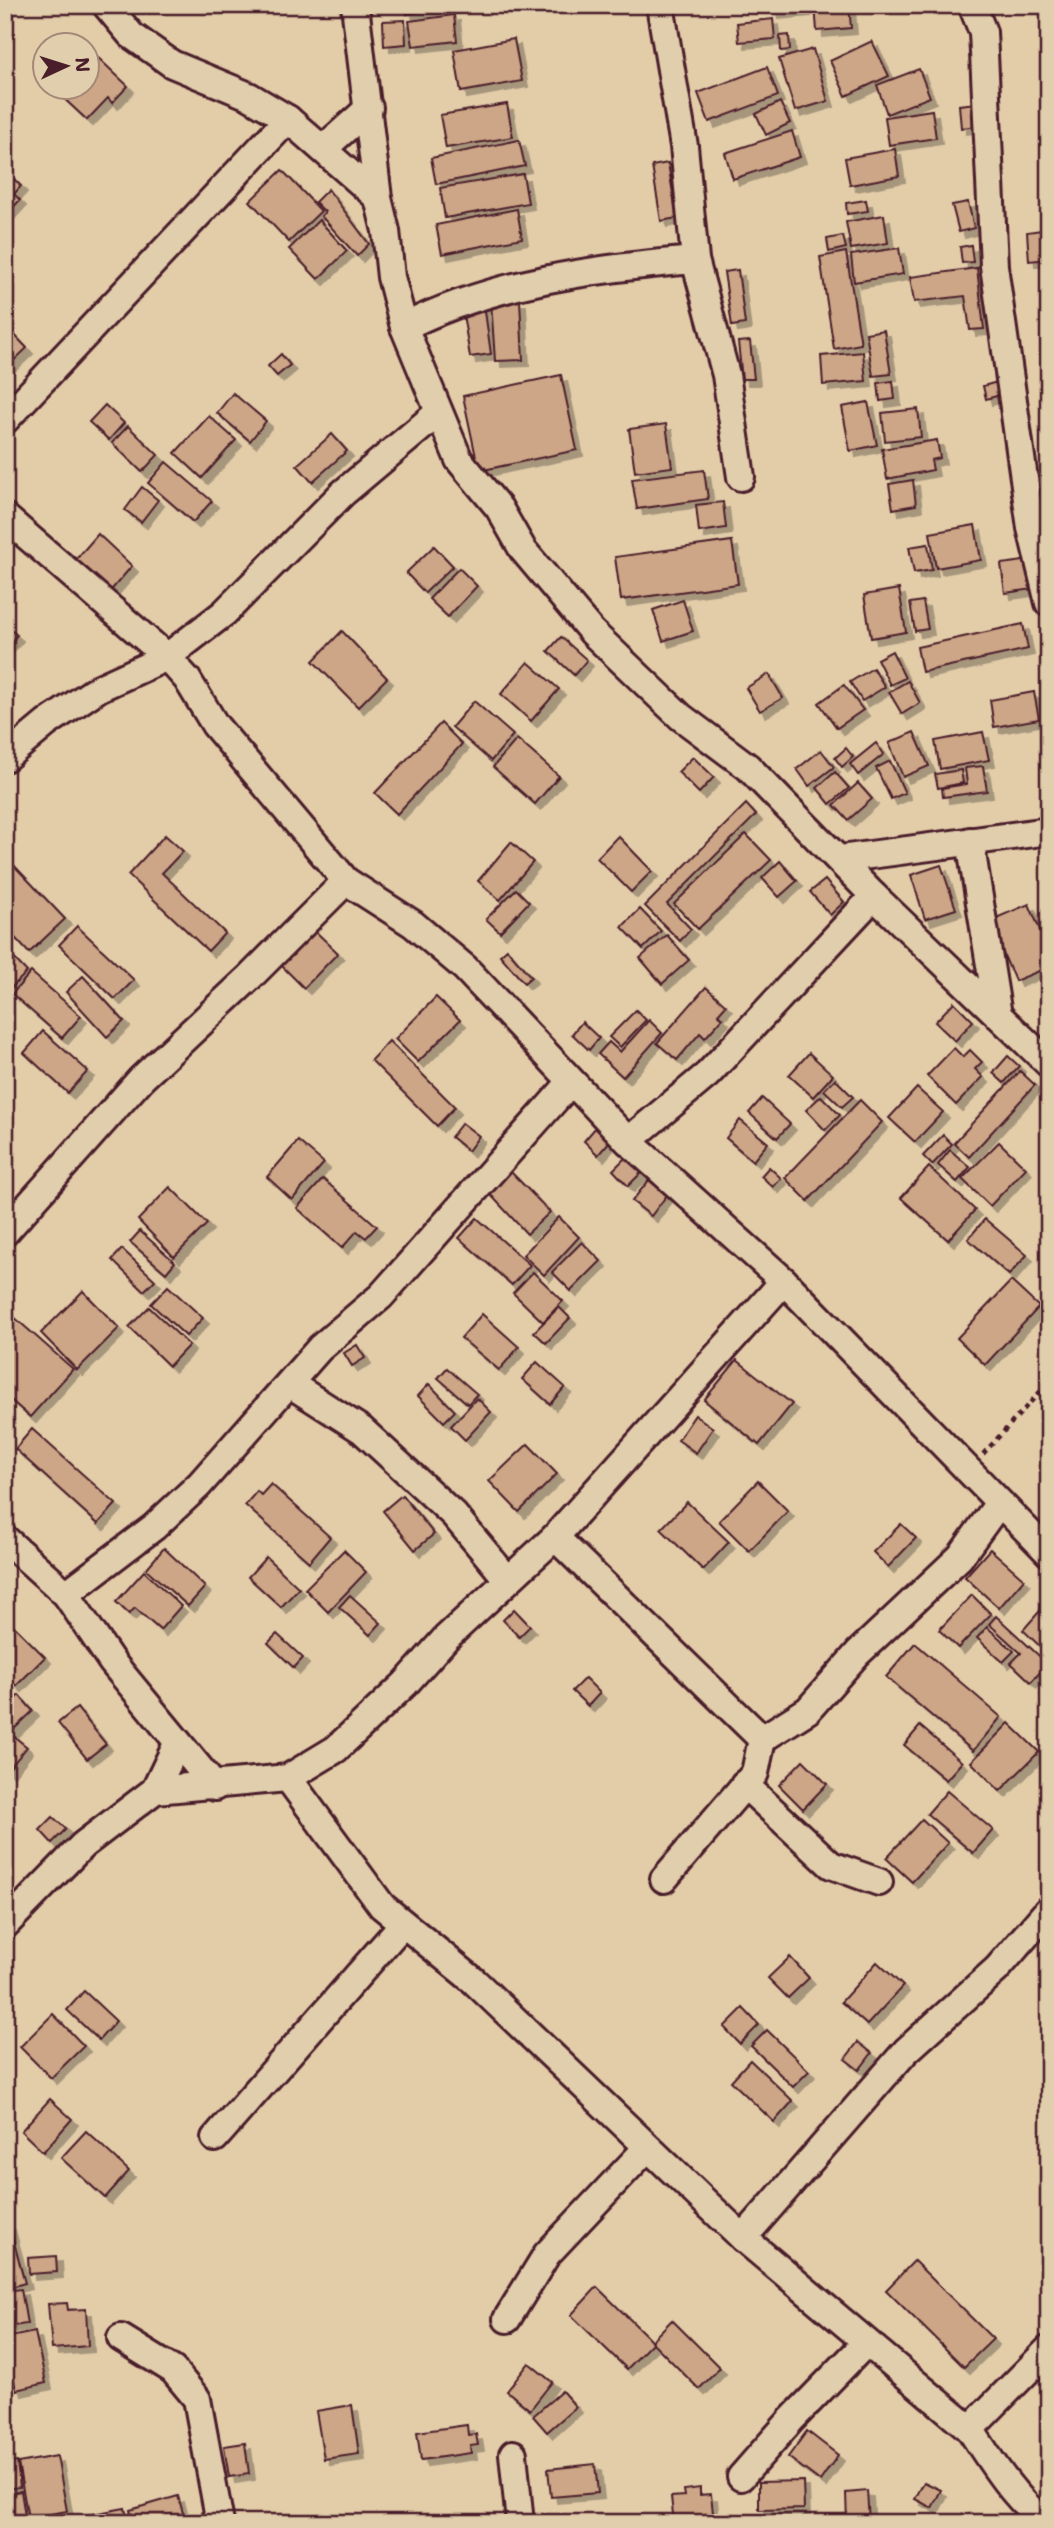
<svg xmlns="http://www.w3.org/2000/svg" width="1054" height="2528" viewBox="0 0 1054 2528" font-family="'Shantell Sans',sans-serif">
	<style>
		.building { fill: #cca686; stroke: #4a1f2b; stroke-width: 2; filter: url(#shadow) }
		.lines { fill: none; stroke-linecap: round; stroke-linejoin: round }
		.minor-casing { stroke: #4a1f2b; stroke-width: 32 }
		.path { stroke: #4a1f2b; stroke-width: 4.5; stroke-dasharray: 5 5; stroke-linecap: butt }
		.minor { stroke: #e1ceac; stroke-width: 26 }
	</style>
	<defs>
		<filter id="shadow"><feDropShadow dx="6" dy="6" stdDeviation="0" flood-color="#0004"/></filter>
	</defs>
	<rect width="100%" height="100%" fill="#e3cda9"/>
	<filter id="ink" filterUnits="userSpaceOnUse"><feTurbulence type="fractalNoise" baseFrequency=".0143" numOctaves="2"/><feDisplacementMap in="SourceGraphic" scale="14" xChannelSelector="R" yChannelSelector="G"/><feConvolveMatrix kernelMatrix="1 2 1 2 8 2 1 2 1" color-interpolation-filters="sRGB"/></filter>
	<g filter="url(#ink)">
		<g class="building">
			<polygon points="405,5 452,5 407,14"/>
			<polygon points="772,5 804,5 805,10 773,13"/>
			<polygon points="815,5 849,5 851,28 817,31"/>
			<polygon points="454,15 457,41 413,46 409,21"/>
			<polygon points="773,19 775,39 739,42 737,23"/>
			<polygon points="405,20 406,44 384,46 383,21"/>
			<polygon points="789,35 790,50 781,51 780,36"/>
			<polygon points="514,39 522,81 461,92 454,50"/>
			<polygon points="872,41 889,76 846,96 830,61"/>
			<polygon points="813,49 828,101 795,111 779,59"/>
			<polygon points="94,54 128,86 112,103 108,98 87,120 58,93 63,88 88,88 88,61"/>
			<polygon points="767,67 778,96 709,122 698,93"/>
			<polygon points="919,69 930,97 887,114 877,85"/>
			<polygon points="780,102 790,123 766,135 756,114"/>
			<polygon points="976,103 978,126 961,128 959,105"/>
			<polygon points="507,104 513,137 446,148 440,115"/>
			<polygon points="932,110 936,138 889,145 885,117"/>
			<polygon points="792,131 800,157 733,179 725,153"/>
			<polygon points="519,140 525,166 436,184 431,158"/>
			<polygon points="895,149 899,176 850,185 845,158"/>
			<polygon points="668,163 677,218 661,221 652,166"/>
			<polygon points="5,170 21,186 14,194 20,200 7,214"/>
			<polygon points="282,170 321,211 289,242 250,201"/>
			<polygon points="523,174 528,203 445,218 440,188"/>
			<polygon points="328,189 369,244 357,256 321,216 325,212 315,202"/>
			<polygon points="866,200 868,211 847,214 846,203"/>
			<polygon points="968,202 974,228 959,232 952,205"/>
			<polygon points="517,209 522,238 442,254 436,225"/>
			<polygon points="884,215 888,243 851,249 846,222"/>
			<polygon points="319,220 347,251 318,279 289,249"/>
			<polygon points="1049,229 1049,259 1029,261 1027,232"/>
			<polygon points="843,236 846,248 829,252 827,239"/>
			<polygon points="971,245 973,262 962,263 960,247"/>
			<polygon points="899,248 903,274 854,282 851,255"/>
			<polygon points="846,252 861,344 834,349 820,257"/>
			<polygon points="977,268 984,329 970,330 965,296 914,302 910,277"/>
			<polygon points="738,270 745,324 732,326 724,272"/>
			<polygon points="520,300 523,360 495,361 491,301"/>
			<polygon points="484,304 491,354 470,357 462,308"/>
			<polygon points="7,327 27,348 5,369 5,329"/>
			<polygon points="884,330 891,374 873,376 866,333"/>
			<polygon points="750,341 754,379 742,379 738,342"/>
			<polygon points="863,352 866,381 823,385 821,356"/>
			<polygon points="281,354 290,365 277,376 268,366"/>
			<polygon points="561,375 577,450 479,471 463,396"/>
			<polygon points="893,381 895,399 880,401 878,383"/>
			<polygon points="1001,381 1004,394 986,399 983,386"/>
			<polygon points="233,393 266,421 250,441 217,413"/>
			<polygon points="868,402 877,445 850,451 842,407"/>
			<polygon points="105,405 124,423 109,440 89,422"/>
			<polygon points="918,409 921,437 885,441 882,413"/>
			<polygon points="209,416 236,440 202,478 175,453"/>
			<polygon points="666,424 672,467 635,472 629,429"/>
			<polygon points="128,426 158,455 142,472 112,443"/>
			<polygon points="332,434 347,451 312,482 297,465"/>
			<polygon points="937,440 940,458 931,460 933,470 887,479 882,449"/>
			<polygon points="166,462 212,501 193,522 148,483"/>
			<polygon points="704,470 708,499 637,509 632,479"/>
			<polygon points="913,480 916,505 893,509 889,484"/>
			<polygon points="142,487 158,500 141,522 125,510"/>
			<polygon points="723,502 726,528 699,532 696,505"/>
			<polygon points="975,525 981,560 936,568 930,533"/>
			<polygon points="98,534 132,566 107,595 72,564"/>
			<polygon points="732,541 738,584 621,600 615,557"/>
			<polygon points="928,544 932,570 914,573 909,547"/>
			<polygon points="434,546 453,566 425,593 406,573"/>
			<polygon points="1031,560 1034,589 1005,593 1001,564"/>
			<polygon points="459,568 477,586 448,617 429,599"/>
			<polygon points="899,589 906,632 871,638 864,595"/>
			<polygon points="683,600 693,631 663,641 653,610"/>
			<polygon points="923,601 928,629 915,631 910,603"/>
			<polygon points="1023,624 1028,649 922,672 917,647"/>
			<polygon points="5,625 17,635 5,649"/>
			<polygon points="342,631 387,678 358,707 313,661"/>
			<polygon points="561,637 587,660 574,675 548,651"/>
			<polygon points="892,651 905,678 890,685 877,659"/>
			<polygon points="528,662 559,689 531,721 501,694"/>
			<polygon points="873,668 885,687 862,701 850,682"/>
			<polygon points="769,674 783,698 760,711 746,688"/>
			<polygon points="908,681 920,703 902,714 889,692"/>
			<polygon points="844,685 863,710 837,728 819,703"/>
			<polygon points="1034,692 1039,719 994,727 990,700"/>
			<polygon points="474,701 513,735 491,761 452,727"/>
			<polygon points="441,723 462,744 397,814 375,793"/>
			<polygon points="914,732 929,766 903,777 889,743"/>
			<polygon points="983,732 989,760 940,769 935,741"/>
			<polygon points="517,739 559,776 535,804 493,767"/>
			<polygon points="876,743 884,754 858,775 850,764"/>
			<polygon points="846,748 853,757 842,767 835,758"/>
			<polygon points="821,750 834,767 809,786 797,769"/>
			<polygon points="693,757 714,777 699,793 678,772"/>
			<polygon points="890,761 905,793 891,799 876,768"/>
			<polygon points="983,766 987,791 943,797 942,788 967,784 965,768"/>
			<polygon points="961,770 963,783 938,788 935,774"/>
			<polygon points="835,772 849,788 830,804 817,788"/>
			<polygon points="858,783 872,799 848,820 834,805"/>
			<polygon points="746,804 756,815 667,904 691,929 680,941 645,906"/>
			<polygon points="746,834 771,860 698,929 674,904"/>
			<polygon points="165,835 183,851 162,873 225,933 208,951 128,875"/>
			<polygon points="618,836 652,871 631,892 597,858"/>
			<polygon points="511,842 533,862 500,900 478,881"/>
			<polygon points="5,856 65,919 29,953 5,927"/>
			<polygon points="780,861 797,881 779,897 762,878"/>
			<polygon points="941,865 956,909 925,919 911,875"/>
			<polygon points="825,880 844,902 830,915 810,892"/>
			<polygon points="516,889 529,902 500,932 486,919"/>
			<polygon points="1029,904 1049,951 1049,967 1015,981 989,921"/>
			<polygon points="640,909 661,931 643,949 622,927"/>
			<polygon points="77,926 134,980 115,999 59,945"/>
			<polygon points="314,930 338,953 304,988 281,965"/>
			<polygon points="667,935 689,960 662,984 640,958"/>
			<polygon points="5,949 27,972 9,990 5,986"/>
			<polygon points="507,949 531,977 524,983 500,955"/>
			<polygon points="31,972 81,1016 62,1038 12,994"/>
			<polygon points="83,976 124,1021 107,1037 66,992"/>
			<polygon points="706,987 726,1005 718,1014 723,1018 705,1038 700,1033 677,1060 657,1043"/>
			<polygon points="436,997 460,1020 418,1062 395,1039"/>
			<polygon points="954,1002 973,1021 955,1041 935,1022"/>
			<polygon points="636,1010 646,1020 620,1047 609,1037"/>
			<polygon points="649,1020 662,1033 623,1077 598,1054 609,1042 620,1052"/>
			<polygon points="582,1022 599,1038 589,1050 572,1034"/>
			<polygon points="43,1031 88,1071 68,1093 24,1053"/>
			<polygon points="389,1041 455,1107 437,1126 371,1060"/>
			<polygon points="954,1048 963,1057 970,1050 982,1062 975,1069 983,1077 956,1105 927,1076"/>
			<polygon points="809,1053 833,1075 813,1097 789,1075"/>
			<polygon points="1008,1056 1019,1066 1004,1083 993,1073"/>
			<polygon points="1020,1071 1035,1085 969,1157 954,1143"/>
			<polygon points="835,1079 853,1097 842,1107 824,1090"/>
			<polygon points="917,1088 943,1112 915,1142 889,1118"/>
			<polygon points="821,1096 840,1115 825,1130 806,1110"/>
			<polygon points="762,1098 790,1124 777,1138 749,1113"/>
			<polygon points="860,1100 882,1122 808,1201 785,1178"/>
			<polygon points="740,1120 768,1143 753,1161 726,1138"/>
			<polygon points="462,1123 479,1136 468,1151 451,1137"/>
			<polygon points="596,1127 610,1141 598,1155 584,1141"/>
			<polygon points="943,1135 952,1144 932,1165 923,1156"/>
			<polygon points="298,1141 324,1163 292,1200 267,1177"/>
			<polygon points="999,1142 1026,1168 990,1206 962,1179"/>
			<polygon points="950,1150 970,1167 957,1182 938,1165"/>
			<polygon points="629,1154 645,1169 628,1186 613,1170"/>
			<polygon points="769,1167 781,1178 773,1187 761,1176"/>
			<polygon points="929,1167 975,1210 948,1240 901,1198"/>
			<polygon points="511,1172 550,1212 527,1234 489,1193"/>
			<polygon points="323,1179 377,1226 366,1238 357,1231 342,1248 297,1208"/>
			<polygon points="649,1180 667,1195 651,1216 632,1201"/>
			<polygon points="170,1187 207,1224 174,1257 138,1220"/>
			<polygon points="559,1217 579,1237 544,1275 523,1255"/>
			<polygon points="477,1218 530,1265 512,1285 459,1238"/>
			<polygon points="985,1219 1027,1255 1009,1275 968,1239"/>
			<polygon points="140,1231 175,1262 166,1273 130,1242"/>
			<polygon points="582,1242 601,1261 571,1291 552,1272"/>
			<polygon points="122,1249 155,1280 144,1291 112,1260"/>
			<polygon points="533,1272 563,1301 543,1322 513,1293"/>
			<polygon points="1011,1281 1039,1307 985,1365 957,1338"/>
			<polygon points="168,1286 203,1318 186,1336 151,1304"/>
			<polygon points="83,1291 119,1328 77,1370 41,1333"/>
			<polygon points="149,1307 189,1345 169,1366 129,1327"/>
			<polygon points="559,1307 570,1318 546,1343 534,1332"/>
			<polygon points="5,1309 73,1369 30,1417 5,1395"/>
			<polygon points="482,1314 519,1347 499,1370 461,1338"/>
			<polygon points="357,1345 365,1358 352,1366 344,1353"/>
			<polygon points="737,1360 792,1404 759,1445 704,1400"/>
			<polygon points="537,1362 565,1387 550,1404 522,1379"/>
			<polygon points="447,1368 477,1394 468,1404 438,1378"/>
			<polygon points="429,1384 455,1411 444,1422 418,1396"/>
			<polygon points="477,1398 491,1412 465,1440 451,1426"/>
			<polygon points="695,1415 713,1428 696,1453 678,1440"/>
			<polygon points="32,1429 116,1504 98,1524 15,1449"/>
			<polygon points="528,1444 557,1474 519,1512 489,1481"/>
			<polygon points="758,1481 788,1511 749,1551 719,1521"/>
			<polygon points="271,1484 330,1537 309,1562 245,1505 257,1491 261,1495"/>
			<polygon points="402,1495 434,1534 415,1550 383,1511"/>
			<polygon points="687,1502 729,1542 703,1570 661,1529"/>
			<polygon points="901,1524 916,1538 888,1567 873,1552"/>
			<polygon points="164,1548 205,1587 188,1606 146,1569"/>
			<polygon points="990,1549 1024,1579 999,1608 965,1577"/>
			<polygon points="344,1550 366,1572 328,1612 305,1589"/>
			<polygon points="266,1557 299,1588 281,1607 248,1577"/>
			<polygon points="144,1571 181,1606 160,1630 135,1608 129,1614 116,1602"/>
			<polygon points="350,1595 381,1623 370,1635 339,1607"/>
			<polygon points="972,1595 991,1614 958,1648 939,1630"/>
			<polygon points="1047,1603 1049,1604 1049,1655 1023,1630"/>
			<polygon points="514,1609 530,1626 519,1637 503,1620"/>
			<polygon points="996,1616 1048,1664 1031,1682 1011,1663 1021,1653 989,1624"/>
			<polygon points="5,1617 45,1657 16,1686 5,1676"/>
			<polygon points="987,1627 1014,1651 1003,1662 977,1638"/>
			<polygon points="277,1634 303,1658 294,1668 268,1643"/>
			<polygon points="915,1643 1001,1717 973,1751 886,1677"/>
			<polygon points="585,1678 600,1693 588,1706 572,1691"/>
			<polygon points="19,1695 33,1711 11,1732 5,1726 5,1709"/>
			<polygon points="77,1708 106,1744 87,1759 58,1723"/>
			<polygon points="1009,1723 1039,1752 1000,1791 971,1762"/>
			<polygon points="920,1726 962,1762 946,1780 904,1745"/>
			<polygon points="5,1729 27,1747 8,1770 5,1767"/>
			<polygon points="803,1760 827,1784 803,1809 779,1785"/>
			<polygon points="947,1791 993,1830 973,1853 927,1814"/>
			<polygon points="53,1817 66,1829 52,1843 40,1830"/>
			<polygon points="922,1819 948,1843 912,1882 886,1858"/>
			<polygon points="790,1957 809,1978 788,1998 768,1978"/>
			<polygon points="877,1962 903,1986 867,2025 841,2002"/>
			<polygon points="84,1991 116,2021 99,2040 67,2010"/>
			<polygon points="743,2008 759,2025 740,2044 724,2027"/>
			<polygon points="53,2014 84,2046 51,2078 20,2047"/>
			<polygon points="767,2030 809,2071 793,2087 751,2046"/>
			<polygon points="858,2042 872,2053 859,2070 845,2059"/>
			<polygon points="750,2060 793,2101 774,2122 731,2081"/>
			<polygon points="50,2099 72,2119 43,2152 21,2131"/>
			<polygon points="86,2131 129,2171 105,2198 61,2158"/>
			<polygon points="9,2224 25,2283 5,2289 5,2225"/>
			<polygon points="56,2256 57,2272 29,2274 28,2258"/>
			<polygon points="914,2261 993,2339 964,2367 886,2290"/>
			<polygon points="597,2287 653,2342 627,2369 571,2315"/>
			<polygon points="21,2289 27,2324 5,2327 5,2291"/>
			<polygon points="67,2303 68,2310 86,2309 88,2346 52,2349 48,2304"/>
			<polygon points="672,2320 720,2368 699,2389 651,2341"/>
			<polygon points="35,2332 46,2383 16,2390 5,2338"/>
			<polygon points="529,2363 552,2382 530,2410 507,2391"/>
			<polygon points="562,2391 576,2407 547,2432 533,2416"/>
			<polygon points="352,2405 359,2454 324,2459 316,2411"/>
			<polygon points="467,2425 468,2435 476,2434 478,2445 470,2446 471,2453 421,2460 417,2432"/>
			<polygon points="807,2431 838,2455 820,2481 788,2457"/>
			<polygon points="245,2443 249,2474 229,2477 224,2446"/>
			<polygon points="57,2456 67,2511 28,2518 18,2463"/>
			<polygon points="17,2462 20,2487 5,2489 5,2463"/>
			<polygon points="595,2464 598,2493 551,2497 548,2469"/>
			<polygon points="803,2481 804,2509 759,2510 759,2482"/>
			<polygon points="924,2482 941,2490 932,2508 915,2499"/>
			<polygon points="700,2488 700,2495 711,2494 714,2523 674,2523 671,2497 684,2496 683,2490"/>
			<polygon points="21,2491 25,2516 5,2519 5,2494"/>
			<polygon points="867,2491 869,2521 847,2522 846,2493"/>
			<polygon points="178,2496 186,2523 133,2523 130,2510"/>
			<polygon points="125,2508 128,2523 72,2523 71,2518"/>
		</g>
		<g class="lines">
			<defs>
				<g id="minor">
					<polyline points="106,5 131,35 172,64 249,96 288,119 378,198"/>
					<polyline points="355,5 378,198 386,231 391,277 404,327 459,460 499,508 523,550 592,632 681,717 748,767 874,896 1049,1064"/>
					<polyline points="660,5 684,146 695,260"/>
					<polyline points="972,5 983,32 994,266 1031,528 1049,603"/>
					<polyline points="323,149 369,108"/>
					<path d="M 404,327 C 493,282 596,268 695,260 L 726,375 L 741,477"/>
					<polyline points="5,420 288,119"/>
					<polyline points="5,517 167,657 187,679 215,725 346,881 413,924 465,968 628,1141 784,1281 1049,1553"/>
					<polyline points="5,758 47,723 99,688 167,657 224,613 343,493 438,413"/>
					<polyline points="970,841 998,1015"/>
					<polyline points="840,859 1049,831"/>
					<polyline points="628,1141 708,1074 874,896"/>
					<polyline points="5,1232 141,1079 250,977 346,881"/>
					<polyline points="290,1384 362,1430 454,1515 508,1580"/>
					<polyline points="555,1537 762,1739 808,1710 858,1653 960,1557 999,1503"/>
					<polyline points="5,1539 66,1594 112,1662 215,1787"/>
					<polyline points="66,1594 154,1527 199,1485 320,1348 381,1296 571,1082"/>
					<polyline points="288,1778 382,1906 474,1981 743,2238"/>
					<polyline points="744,1784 831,1865 879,1882"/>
					<polyline points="155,1790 177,1744"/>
					<polyline points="664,1879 755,1773 762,1739"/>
					<polyline points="5,1925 83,1845 155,1790 288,1778 336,1749 405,1684 446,1638 555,1537 784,1281"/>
					<polyline points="215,2138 402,1925"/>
					<polyline points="507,2319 547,2254 647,2148"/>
					<polyline points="121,2338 173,2370 197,2399 220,2523"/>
					<polyline points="970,2429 743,2238 906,2051 997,1969 1049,1909"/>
					<polyline points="513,2454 520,2523"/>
					<polyline points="741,2477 792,2419 866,2343"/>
					<path d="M 1046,2523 C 1014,2498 992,2463 970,2429 L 1049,2349"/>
				</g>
			</defs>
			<use href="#minor" class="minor-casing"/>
			<polyline class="path" points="983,1454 1049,1382"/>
			<use href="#minor" class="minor"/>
		</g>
	</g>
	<rect width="1054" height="2528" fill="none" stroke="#e1ceac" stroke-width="28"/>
	<rect x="14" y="14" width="1026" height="2500" fill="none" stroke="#4a1f2b" stroke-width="2.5" filter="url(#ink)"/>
	<g transform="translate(66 66) rotate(86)"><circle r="33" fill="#e1ceac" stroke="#a58878" stroke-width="2"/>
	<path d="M0-5L12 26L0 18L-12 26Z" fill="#4a1f2b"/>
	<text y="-10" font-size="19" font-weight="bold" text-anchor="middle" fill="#4a1f2b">N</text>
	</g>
</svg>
